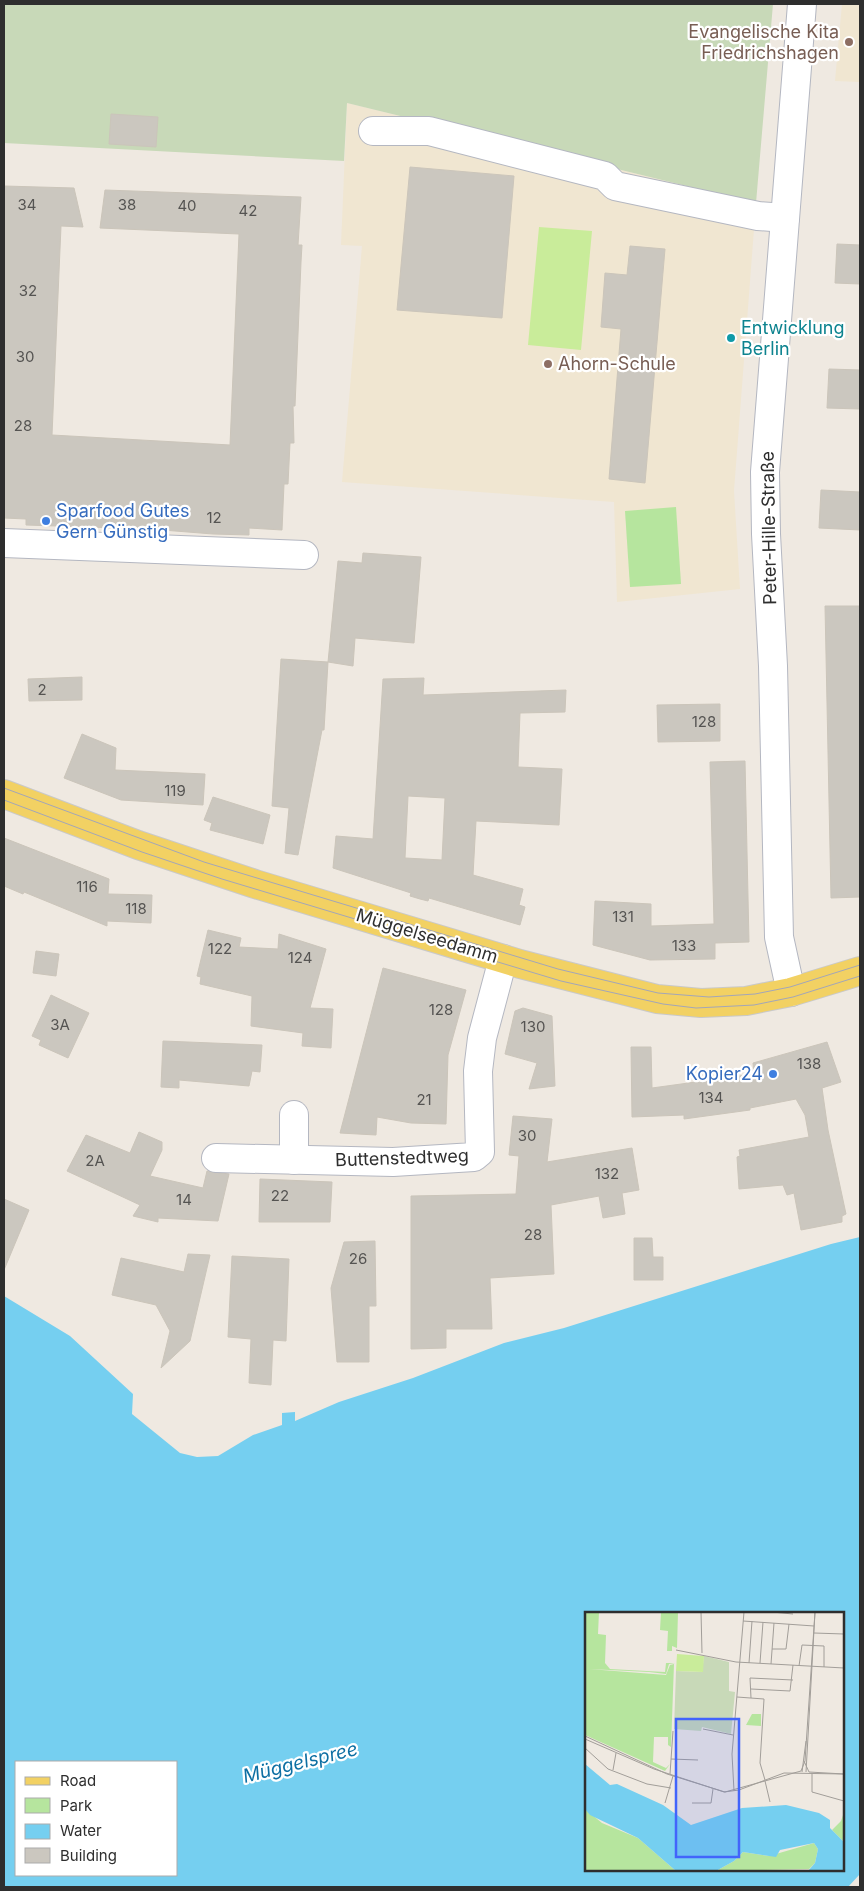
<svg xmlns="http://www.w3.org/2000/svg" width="864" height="1891" viewBox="0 0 864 1891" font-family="Inter,sans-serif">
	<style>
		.education { fill: #f0e6d1 }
		.green { fill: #b6e59e }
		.cemetery { fill: #c8d9b8 }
		.pitch { fill: #c9ec9a }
		.water { fill: #75cff0; fill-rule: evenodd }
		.building { fill: #cbc7bf; stroke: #cbc5ba; fill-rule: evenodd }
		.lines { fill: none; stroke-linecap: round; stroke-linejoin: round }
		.minor-casing { stroke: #b4b7c1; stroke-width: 30 }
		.major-casing { stroke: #c9c9c9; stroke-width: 30 }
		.minor { stroke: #fff; stroke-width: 28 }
		.major { stroke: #f2d163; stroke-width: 28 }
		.tram { stroke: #a3a6b8; stroke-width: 1 }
		.education-dot { fill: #8d6e63; stroke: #fff; stroke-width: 2 }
		.culture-dot { fill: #0f9aa8; stroke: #fff; stroke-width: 2 }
		.shop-dot { fill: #3f7fe0; stroke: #fff; stroke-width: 2 }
		.labels { text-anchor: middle; stroke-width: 4.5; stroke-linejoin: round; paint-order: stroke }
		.number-label { font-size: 15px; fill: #555452 }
		.education-label { font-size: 18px; fill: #785e54; stroke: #fff; text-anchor: end }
		.culture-label { font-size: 18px; fill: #0d838f; stroke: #fff; text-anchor: start }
		.shop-label { font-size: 18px; fill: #366cbe; stroke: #fff; text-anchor: start }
		.street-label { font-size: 18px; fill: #2e2e2e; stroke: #fff }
		.water-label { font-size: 19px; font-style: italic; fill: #0d6fa3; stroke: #fff }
		.inset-road { fill: none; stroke: #a29e99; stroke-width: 1 }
		.view { fill: #4264fb; fill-opacity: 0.15; stroke: #4264fb; stroke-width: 2.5 }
		.inset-edge { fill: none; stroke: #2e2e2e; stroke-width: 2.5 }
	</style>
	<rect width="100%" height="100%" fill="#efe9e1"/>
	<g class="education">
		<polygon points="842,4 860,4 860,82 835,81"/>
		<polygon points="347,103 756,203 734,491 740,589 617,602 614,502 342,482 362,246 341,245"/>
	</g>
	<polygon class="green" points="676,507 681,584 630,587 625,511"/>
	<polygon class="cemetery" points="4,4 773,4 756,203 347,103 344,161 4,143"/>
	<polygon class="pitch" points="539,227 592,231 581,350 528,345"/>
	<path class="water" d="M 860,1237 L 860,1874 L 848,1887 L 4,1887 L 4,1296 L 70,1336 L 133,1394 L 132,1414 L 180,1453 L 197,1457 L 218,1456 L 253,1435 L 282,1425 L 282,1413 L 295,1412 L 295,1421 L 339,1402 L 413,1378 L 504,1343 L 564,1328 L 831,1244 ZM 586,1614 L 843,1614 L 843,1870 L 586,1870 ZM 16,1762 L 176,1762 L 176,1875 L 16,1875 Z"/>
	<g class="building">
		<polygon points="111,114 158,117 156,147 109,144"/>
		<polygon points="410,167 514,176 502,318 397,310"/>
		<polygon points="4,186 74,188 83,227 61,226 52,435 230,445 239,234 100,228 105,190 301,197 298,245 302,245 301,262 295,406 293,406 294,443 290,443 288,484 284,484 282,530 249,528 249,535 213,534 150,529 26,525 26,519 4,518"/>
		<polygon points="837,244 860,245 860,284 835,283"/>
		<polygon points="630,246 665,249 645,483 609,479 621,329 601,327 605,273 627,275"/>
		<polygon points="829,369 860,370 860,409 827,408"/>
		<polygon points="821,490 860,492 860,530 819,528"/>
		<polygon points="363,553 421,557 414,643 355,638 353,666 328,662 338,561 362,563"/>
		<polygon points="825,606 860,606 860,897 831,898"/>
		<polygon points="281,659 328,662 324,730 322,730 298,855 285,853 289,808 272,806"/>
		<polygon points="82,677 82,700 29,701 28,679"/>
		<path d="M 424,678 L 423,695 L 566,690 L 565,712 L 520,713 L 518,767 L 562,769 L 559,825 L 476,821 L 473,875 L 523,889 L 519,905 L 525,907 L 520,925 L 429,898 L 428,901 L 420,899 L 410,896 L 411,893 L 333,868 L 336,836 L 373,839 L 383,679 ZM 408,796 L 445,798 L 442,860 L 405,858 Z"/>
		<polygon points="720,704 720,741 658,742 657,705"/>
		<polygon points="82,734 116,748 115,770 205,774 203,805 121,800 64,778"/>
		<polygon points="745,761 749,942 715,943 715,959 650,960 593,945 595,901 651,904 651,926 714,924 710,762"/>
		<polygon points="213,797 270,815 263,844 210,830 212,823 204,820"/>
		<polygon points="4,838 109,879 108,894 152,895 151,923 107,921 107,926 24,892 23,894 4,886"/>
		<polygon points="208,930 241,938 239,947 278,949 279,934 326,949 310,1008 333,1009 331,1048 302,1046 303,1033 251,1026 252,996 200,984 201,977 197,976"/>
		<polygon points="36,951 59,954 56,976 33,973"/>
		<polygon points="383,968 466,990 448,1055 446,1124 411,1123 377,1117 376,1135 340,1133"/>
		<polygon points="51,995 89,1013 68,1058 39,1045 41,1040 32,1036"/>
		<polygon points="523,1008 552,1016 555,1086 529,1089 537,1063 505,1054 515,1011"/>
		<polygon points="163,1041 262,1045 260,1072 252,1071 249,1086 179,1080 179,1088 161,1087"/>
		<polygon points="827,1042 841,1082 822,1088 828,1130 846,1214 842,1216 842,1222 801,1230 794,1193 787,1195 783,1185 739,1189 737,1157 740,1156 739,1150 809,1137 805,1115 796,1099 750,1108 750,1110 684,1119 684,1115 632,1117 631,1047 651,1047 652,1088 754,1074 753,1063"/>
		<polygon points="513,1116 552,1119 547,1162 632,1148 639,1190 622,1193 625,1214 603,1218 599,1196 551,1205 554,1274 490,1278 492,1329 446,1329 446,1348 411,1349 411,1196 516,1194 519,1156 509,1155"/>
		<polygon points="139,1132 162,1142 162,1150 150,1176 203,1188 207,1171 229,1174 218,1221 158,1218 158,1222 133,1216 140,1205 67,1171 86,1135 130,1153"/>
		<polygon points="260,1179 332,1182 330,1222 259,1222"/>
		<polygon points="4,1199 29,1210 4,1270"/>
		<polygon points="634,1238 652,1238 653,1257 663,1257 663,1280 634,1280"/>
		<polygon points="375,1241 376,1306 369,1306 369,1362 337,1362 331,1288 344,1242"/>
		<polygon points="188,1254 210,1255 190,1341 161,1368 170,1331 156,1305 112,1295 121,1258 184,1272"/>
		<polygon points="232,1256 289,1259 286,1341 273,1340 271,1385 249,1383 251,1339 228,1337"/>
	</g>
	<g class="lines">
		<defs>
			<g id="minor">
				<polyline points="373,131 429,131 605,176 615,186 758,216 785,218"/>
				<polyline points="4,543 304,555"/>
				<polyline points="791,992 779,937 773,666 766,534 765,472 802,4"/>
				<polyline points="216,1158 393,1162 474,1157 480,1152 478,1071 482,1038 503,959"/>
				<polyline points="294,1160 294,1115"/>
			</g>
			<polyline id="major" points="4,794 138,845 255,884 520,964 657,999 701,1003 746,1001 791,992 860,971"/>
		</defs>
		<use href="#minor" class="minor-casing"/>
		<use href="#major" class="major-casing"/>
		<use href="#minor" class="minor"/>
		<use href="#major" class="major"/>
		<g class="tram">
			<polyline points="4,788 204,862 558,969 658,993 709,997 755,994 790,987 860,965"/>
			<polyline points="4,800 142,852 222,879 561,981 663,1004 696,1008 754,1005 793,997 860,976"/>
		</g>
	</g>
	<g class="education-dot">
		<circle cx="849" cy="42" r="5"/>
		<circle cx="548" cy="364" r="5"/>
	</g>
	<circle class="culture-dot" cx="731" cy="338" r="5"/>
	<g class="shop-dot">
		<circle cx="46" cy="521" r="5"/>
		<circle cx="773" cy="1074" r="5"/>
	</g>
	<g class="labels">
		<g class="number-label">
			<text x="27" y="210">34</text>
			<text x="127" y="210">38</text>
			<text x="187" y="211">40</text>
			<text x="248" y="216">42</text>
			<text x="28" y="296">32</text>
			<text x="25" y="362">30</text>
			<text x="23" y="431">28</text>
			<text x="214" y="523">12</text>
			<text x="42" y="695">2</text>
			<text x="704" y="727">128</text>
			<text x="175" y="796">119</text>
			<text x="87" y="892">116</text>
			<text x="136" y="914">118</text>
			<text x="623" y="922">131</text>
			<text x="684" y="951">133</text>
			<text x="220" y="954">122</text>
			<text x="300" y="963">124</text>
			<text x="441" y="1015">128</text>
			<text x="60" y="1030">3A</text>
			<text x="533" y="1032">130</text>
			<text x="809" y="1069">138</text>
			<text x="711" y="1103">134</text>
			<text x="424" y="1105">21</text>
			<text x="527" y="1141">30</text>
			<text x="95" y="1166">2A</text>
			<text x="607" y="1179">132</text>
			<text x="280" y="1201">22</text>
			<text x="184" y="1205">14</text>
			<text x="533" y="1240">28</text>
			<text x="358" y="1264">26</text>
		</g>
		<g class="education-label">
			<text x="839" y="38">Evangelische Kita<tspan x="839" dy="21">Friedrichshagen</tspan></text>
			<text x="558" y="370" text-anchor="start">Ahorn-Schule</text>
		</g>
		<g class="culture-label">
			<text x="741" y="334">Entwicklung<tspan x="741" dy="21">Berlin</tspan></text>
		</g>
		<g class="shop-label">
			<text x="56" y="517">Sparfood Gutes<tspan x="56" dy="21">Gern Günstig</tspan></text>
			<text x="763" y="1080" text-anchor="end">Kopier24</text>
		</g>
		<g class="street-label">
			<text transform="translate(769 528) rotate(-91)" y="6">Peter-Hille-Straße</text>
			<text transform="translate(427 936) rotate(17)" y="6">Müggelseedamm</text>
			<text transform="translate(402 1158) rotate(-2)" y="6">Buttenstedtweg</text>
		</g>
		<g class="water-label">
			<text transform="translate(300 1762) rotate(-14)" y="7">Müggelspree</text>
		</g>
	</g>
	<g transform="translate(585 1612)">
		<rect width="259" height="259" fill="#efe9e1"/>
		<path d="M 0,0 L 14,0 L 13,22 L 21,23 L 20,51 L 25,57 L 80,60 L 81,51 L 90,51 L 84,52 L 81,62 L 64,60 L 4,57 L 81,63 L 85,53 L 89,52 L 86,135 L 83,133 L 83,125 L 69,125 L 68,150 L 81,156 L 85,152 L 80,159 L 0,123 ZM 76,0 L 93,0 L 92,36 L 87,34 L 87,39 L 82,39 L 83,19 L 75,18 ZM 167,102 L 176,102 L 176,114 L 161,113 ZM 0,197 L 17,211 L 53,226 L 91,259 L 0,259 ZM 259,200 L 259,230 L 247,218 L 256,209 ZM 229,231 L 233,237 L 230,251 L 224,257 L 131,259 L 149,249 L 158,240 L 184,244 Z" fill="#b6e59e"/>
		<path d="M 119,44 L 144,50 L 144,79 L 150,80 L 146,122 L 117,115 L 116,119 L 89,117 L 91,59 L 117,60 Z" fill="#c8d9b8"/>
		<path d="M 92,42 L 119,44 L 118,60 L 91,59 Z" fill="#c9ec9a"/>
		<path d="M 0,152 L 25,173 L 32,172 L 78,193 L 106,213 L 157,196 L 201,193 L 234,201 L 245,208 L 245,216 L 259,230 L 259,259 L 223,259 L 230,251 L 233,237 L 229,231 L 195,238 L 191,245 L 158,240 L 149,249 L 131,259 L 91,259 L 53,226 L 5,203 L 0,197 Z" fill="#75cff0"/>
		<path class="inset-road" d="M 116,0 L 117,41M 187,0 L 208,2M 158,9 L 229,14M 229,21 L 259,22M 187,37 L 201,37 L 204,12M 91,38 L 151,50 L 259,56M 164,51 L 167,9M 175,51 L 178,10M 186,52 L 189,11M 214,54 L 217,33 L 239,34 L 239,55M 166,77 L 205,79 L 208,53M 152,85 L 179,87 L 175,151 L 180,168M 166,86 L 165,66 L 208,68M 118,117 L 148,123M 0,124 L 82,162 L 140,180 L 216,159 L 220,149 L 230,0M 0,127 L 69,157 L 139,180 L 154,178 L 199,161 L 259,162M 0,136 L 23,157 L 62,172 L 86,176M 86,147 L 113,148M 219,149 L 224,160 L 259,162M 28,158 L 31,141M 217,160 L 221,129M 221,160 L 230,0M 227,161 L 227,180 L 259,189M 85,162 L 88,119M 180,169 L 185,190M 149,179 L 147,142 L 159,0M 80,191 L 88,164M 107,191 L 126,191 L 128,177"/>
		<path class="view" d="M 91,107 L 154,107 L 154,245 L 91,245 Z"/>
		<rect width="259" height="259" class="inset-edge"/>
	</g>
	<rect width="864" height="1891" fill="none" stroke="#2e2e2e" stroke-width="10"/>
	<rect x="15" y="1761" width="162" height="115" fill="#ffffff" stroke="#ababab"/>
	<rect x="25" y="1777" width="25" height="8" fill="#f2d163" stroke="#ababab"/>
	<text x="60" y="1786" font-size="15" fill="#2e2e2e">Road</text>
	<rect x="25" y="1798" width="25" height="15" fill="#b6e59e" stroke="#ababab"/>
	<text x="60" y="1811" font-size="15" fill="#2e2e2e">Park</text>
	<rect x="25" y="1824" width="25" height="15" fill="#75cff0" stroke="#ababab"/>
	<text x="60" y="1836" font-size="15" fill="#2e2e2e">Water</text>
	<rect x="25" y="1848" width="25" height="15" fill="#cbc7bf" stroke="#ababab"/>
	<text x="60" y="1861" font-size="15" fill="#2e2e2e">Building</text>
</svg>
